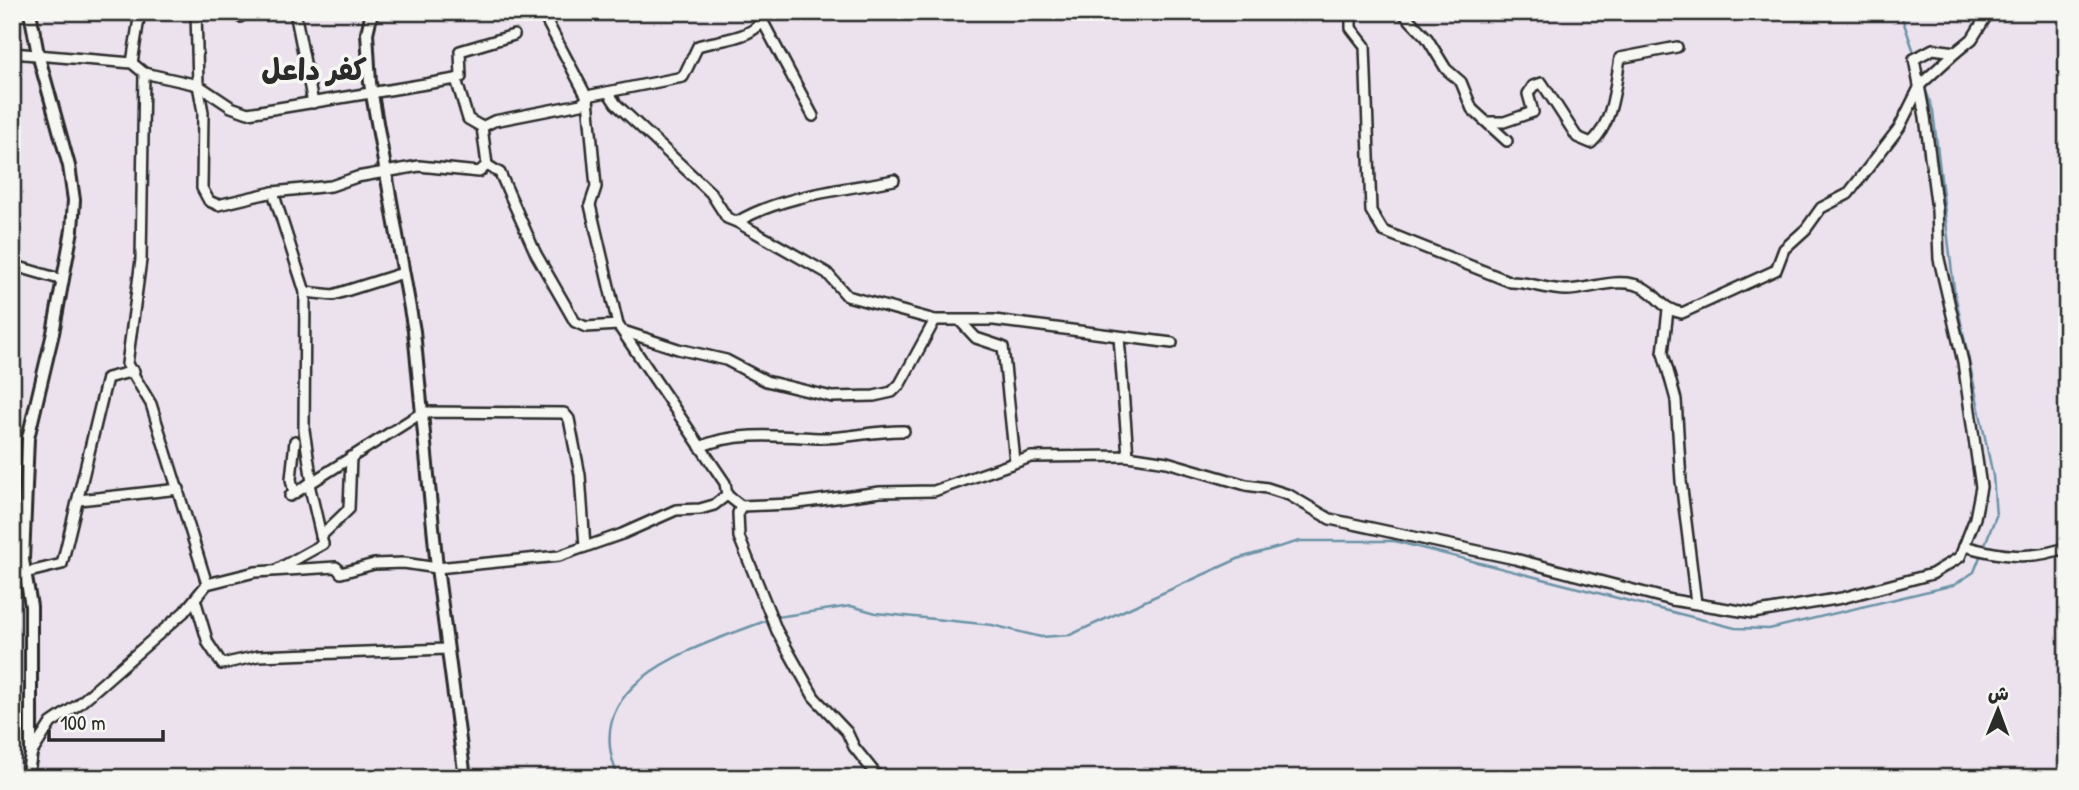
<svg xmlns="http://www.w3.org/2000/svg" width="2079" height="790" viewBox="0 0 2079 790" font-family="'Patrick Hand','Playpen Sans Arabic',sans-serif">
	<style>
		.lines { fill: none; stroke-linecap: round; stroke-linejoin: round }
		.stream { stroke: #6c93a6; stroke-width: 2.5 }
		.minor-casing { stroke: #2b2b2b; stroke-width: 14 }
		.tertiary-casing { stroke: #2b2b2b; stroke-width: 16 }
		.minor { stroke: #f6f6f2; stroke-width: 9 }
		.tertiary { stroke: #f6f6f2; stroke-width: 10 }
		.labels { text-anchor: middle; stroke-width: 7; stroke-linejoin: round; paint-order: stroke }
		.district-label { font-size: 30px; font-weight: bold; fill: #2b2b2b; stroke: #f6f6f2 }
	</style>
	<rect width="100%" height="100%" fill="#ebe2ee"/>
	<filter id="ink" filterUnits="userSpaceOnUse"><feTurbulence type="fractalNoise" baseFrequency=".0143" numOctaves="2"/><feDisplacementMap in="SourceGraphic" scale="14" xChannelSelector="R" yChannelSelector="G"/><feConvolveMatrix kernelMatrix="1 2 1 2 8 2 1 2 1" color-interpolation-filters="sRGB"/></filter>
	<g filter="url(#ink)">
		<g class="lines">
			<g class="stream">
				<polyline points="1900,12 1915,55"/>
				<polyline points="777,617 851,606 876,613 992,625 1041,637 1070,635 1240,558 1300,541 1394,541 1735,628 1769,629 1954,585 1974,572 1996,516 1993,476 1954,289 1933,111 1924,85"/>
				<path d="M 619,778 C 574,680 698,647 765,621"/>
			</g>
			<defs>
				<g id="minor">
					<path d="M 196,12 L 198,85 L 203,112 L 202,188 L 209,201 L 218,205 L 273,192 L 331,186 L 357,177 L 419,166 L 479,172 L 487,165 L 482,127 L 494,121 L 581,104 L 592,95 L 683,77 L 698,46 C 719,39 762,39 764,12"/>
					<polyline points="237,12 240,17"/>
					<polyline points="295,12 313,103"/>
					<polyline points="542,12 588,99 596,187 590,205 618,325 725,483 727,495 741,506 791,504 880,492 934,491 1031,457 1128,456 1119,337"/>
					<path d="M 1351,12 L 1351,28 L 1365,46 L 1371,211 L 1383,231 L 1511,282 C 1530,282 1548,290 1566,290 C 1590,290 1618,276 1642,287 C 1659,295 1660,309 1682,313 L 1776,270 L 1784,249 L 1806,229 L 1821,208 L 1848,194 L 1899,128 L 1921,84 L 1956,52"/>
					<polyline points="1402,12 1427,38 1446,69 1461,82 1472,109 1507,141"/>
					<polyline points="763,22 813,116"/>
					<polyline points="12,53 132,63 144,73 141,260 127,364 151,404 207,584 255,572 336,567 341,573 374,564 404,563 437,568 559,556 622,534 676,510 700,509 714,505 727,495"/>
					<polyline points="132,63 140,12"/>
					<polyline points="144,73 198,85 231,107 248,113 456,79 468,119 482,127"/>
					<polyline points="456,79 461,77 460,51 514,35"/>
					<path d="M 608,92 L 616,104 L 711,193 L 727,218 L 737,222 C 782,195 843,190 894,180"/>
					<path d="M 1488,122 L 1504,122 L 1533,112 L 1528,94 L 1533,86 L 1542,83 L 1577,137 L 1591,143 C 1613,124 1615,86 1620,58 L 1677,47"/>
					<polyline points="487,165 500,173 536,254 575,322 586,327 618,325"/>
					<polyline points="273,192 305,292 333,295 403,273"/>
					<polyline points="12,265 63,280"/>
					<polyline points="305,292 304,430 312,482"/>
					<polyline points="1668,310 1663,353 1676,400 1681,481 1696,603"/>
					<polyline points="935,320 994,320 1172,343"/>
					<polyline points="961,322 976,338 1003,347 1015,461"/>
					<polyline points="623,331 678,349 726,360 766,381 832,397 874,396 892,392 900,384 935,320 847,296 827,273 737,222"/>
					<path d="M 700,447 C 735,431 781,436 818,438 C 845,439 875,430 904,431"/>
					<polyline points="1128,456 1167,462 1246,485 1267,488 1289,495 1330,519 1515,559 1672,600 1753,613 1842,598 1932,574 1960,557 1975,518 1981,487 1963,362 1939,259 1937,210 1925,117 1914,59 1933,49 1956,52 1972,39 1989,12"/>
					<polyline points="294,493 291,479 295,441"/>
					<polyline points="290,496 423,412 564,413 569,419 580,475 585,547"/>
					<polyline points="79,500 179,489"/>
					<polyline points="741,506 738,513 739,537 777,631 814,697 847,732 854,747 879,778"/>
					<polyline points="321,536 349,509 351,457"/>
					<path d="M 1964,546 C 2000,556 2031,561 2067,547"/>
					<polyline points="278,569 323,544 309,484"/>
					<polyline points="25,573 62,564 107,378 134,371"/>
					<polyline points="195,599 208,643 222,664 258,656 447,649"/>
					<polyline points="31,754 51,723 79,704 184,612 207,584"/>
				</g>
				<g id="tertiary">
					<polyline points="372,12 367,33 370,83 414,331 437,568 465,778"/>
					<polyline points="27,778 31,754 31,606 23,560 28,438 53,333 72,230 74,200 69,166 38,54 30,12"/>
				</g>
			</defs>
			<use href="#minor" class="minor-casing"/>
			<use href="#tertiary" class="tertiary-casing"/>
			<use href="#minor" class="minor"/>
			<use href="#tertiary" class="tertiary"/>
		</g>
	</g>
	<g class="labels">
		<g class="district-label">
			<text x="314" y="80">كفر داعل</text>
		</g>
	</g>
	<rect width="2079" height="790" fill="none" stroke="#f6f6f2" stroke-width="42"/>
	<rect x="21" y="21" width="2037" height="748" fill="none" stroke="#2b2b2b" stroke-width="2.5" filter="url(#ink)"/>
	<g transform="translate(1998 710) rotate(1)" stroke="#f6f6f2" stroke-width="5" paint-order="stroke">
	<path d="M0-5L12 26L0 18L-12 26Z" fill="#2b2b2b"/>
	<text y="-10" font-size="19" font-weight="bold" text-anchor="middle" fill="#2b2b2b">ش</text>
	</g>
	<path d="M49 730v10h114v-10" fill="none" stroke="#2b2b2b" stroke-width="3.5"/>
	<text x="60" y="730" font-size="21" fill="#2b2b2b" stroke="#f6f6f2" stroke-width="5" paint-order="stroke">100 m</text>
</svg>
